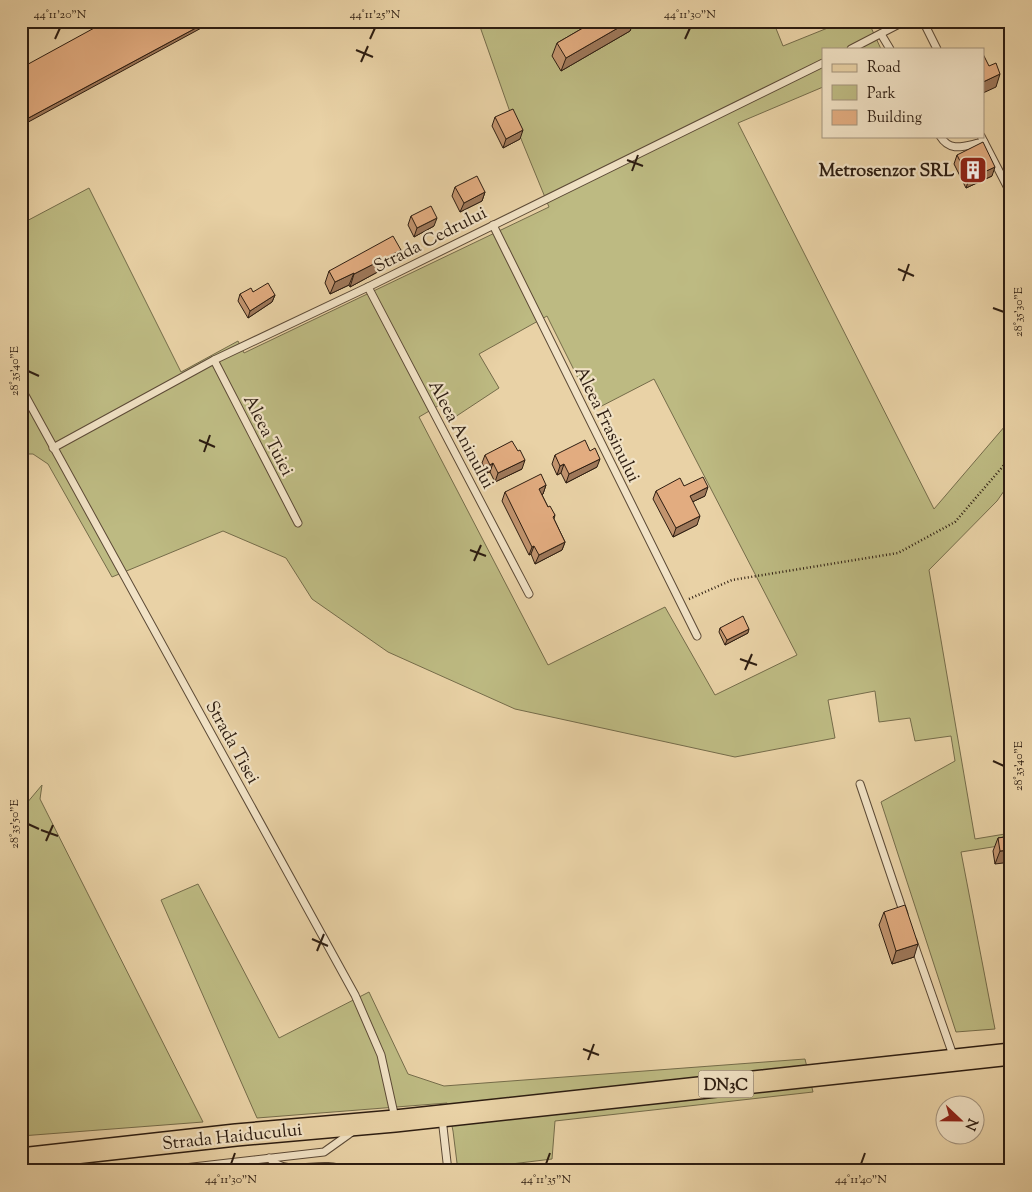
<svg xmlns="http://www.w3.org/2000/svg" width="1032" height="1192" viewBox="0 0 1032 1192" font-family="'Sorts Mill Goudy',serif">
	<style>
		.green { fill: #bdba82; stroke: #756c4a; fill-rule: evenodd }
		.lines { fill: none; stroke-linecap: round; stroke-linejoin: round }
		.lane-casing { stroke: #5c4a36; stroke-width: 9 }
		.primary-casing { stroke: #2d1d11; stroke-width: 24 }
		.path { stroke: #2d1d11; stroke-width: 2.5; stroke-dasharray: 1 2.5; stroke-linecap: butt }
		.lane { stroke: #f1e2c5; stroke-width: 7 }
		.primary { stroke: #e9d2a6; stroke-width: 21 }
		.wall { fill: #c2946e; stroke: #2d1d11 }
		.shaded-wall { fill: #9e785a; stroke: #2d1d11 }
		.building { fill: #e2ac80; stroke: #2d1d11 }
		.ticks { fill: none; stroke: #2d1d11; stroke-width: 2 }
		.labels { text-anchor: middle; stroke-width: 4.5; stroke-linejoin: round; paint-order: stroke }
		.shield { fill: #f1e2c5; stroke: #685847; stroke-width: 1 }
		.shield-label { font-size: 16px; font-weight: bold; fill: #2d1d11 }
		.poi-label { font-size: 18px; font-weight: bold; fill: #2d1d11; stroke: #f1e2c5; text-anchor: end }
		.street-label { font-size: 18px; fill: #2d1d11; stroke: #f1e2c5 }
		.neatline { fill: none; stroke: #2d1d11; stroke-width: 2 }
		.ticks-label { font-size: 12px; text-anchor: middle; fill: #2d1d11 }
	</style>
	<rect width="100%" height="100%" fill="#e9d2a6"/>
	<filter id="stains"><feTurbulence type="fractalNoise" baseFrequency=".004" numOctaves="4"/><feColorMatrix values="0 0 0 0 .2 0 0 0 0 .09 0 0 0 0 .02 0 0 0 .5 -.17"/></filter>
	<radialGradient id="worn" r=".72"><stop offset=".6" stop-color="#630" stop-opacity="0"/><stop offset="1" stop-color="#630" stop-opacity=".3"/></radialGradient>
	<g class="green">
		<path d="M 478,21 L 773,21 L 783,46 L 845,21 L 868,21 L 881,49 L 823,49 L 823,87 L 738,123 L 934,509 L 1011,419 L 1011,481 L 997,501 L 929,570 L 975,839 L 1011,833 L 1011,844 L 961,852 L 995,1029 L 956,1032 L 881,802 L 955,761 L 951,736 L 915,741 L 910,718 L 879,722 L 875,691 L 828,700 L 835,738 L 735,757 L 515,709 L 388,652 L 312,599 L 286,558 L 223,531 L 112,577 L 48,464 L 33,454 L 21,454 L 21,224 L 89,188 L 181,372 L 238,341 L 244,353 L 549,207 L 510,112 ZM 547,316 L 594,410 L 654,379 L 797,655 L 715,695 L 665,607 L 548,665 L 419,417 L 443,403 L 452,419 L 499,388 L 479,354 Z"/>
		<polygon points="42,785 40,799 203,1122 21,1136 21,810"/>
		<polygon points="198,884 279,1038 369,992 408,1074 444,1086 805,1059 813,1092 555,1121 552,1159 487,1167 488,1171 458,1171 453,1131 447,1103 257,1118 161,900"/>
	</g>
	<g class="lines">
		<defs>
			<g id="lane">
				<polyline points="923,21 937,49"/>
				<polyline points="881,34 890,49"/>
				<polyline points="851,49 905,21"/>
				<path d="M 940,136 C 951,154 966,145 984,142"/>
				<polyline points="981,136 1011,194"/>
				<polyline points="493,225 697,636"/>
				<polyline points="368,287 529,594"/>
				<polyline points="214,360 298,523"/>
				<polyline points="21,388 355,995 381,1055 395,1118"/>
				<polyline points="53,448 214,360 368,287 823,63"/>
				<polyline points="860,784 904,914"/>
				<polyline points="913,941 954,1058"/>
				<polyline points="442,1118 448,1171"/>
				<path d="M 269,1158 C 288,1179 322,1158 345,1171"/>
				<polyline points="158,1171 324,1152 352,1132"/>
			</g>
			<polyline id="primary" points="21,1159 236,1135 395,1121 1011,1054"/>
		</defs>
		<use href="#lane" class="lane-casing"/>
		<use href="#primary" class="primary-casing"/>
		<polyline class="path" points="689,599 732,580 898,553 955,522 1011,457"/>
		<use href="#lane" class="lane"/>
		<use href="#primary" class="primary"/>
	</g>
	<g class="wall">
		<polygon points="595,21 634,21 630,31 561,71 552,56 557,43"/>
		<polygon points="495,117 520,139 503,148 492,126"/>
		<polygon points="957,155 992,176 966,188 954,164"/>
		<polygon points="455,187 485,192 482,201 460,212 452,196"/>
		<polygon points="411,216 434,226 414,237 408,225"/>
		<polygon points="401,250 396,262 350,287 349,285 330,294 325,283 329,271"/>
		<polygon points="253,292 275,295 272,302 248,318 238,301 240,294"/>
		<polygon points="485,455 522,469 495,482 490,472 487,473 482,463"/>
		<polygon points="555,455 597,467 566,483 561,473 557,475 552,464"/>
		<polygon points="546,485 543,494 542,495 548,507 555,515 554,519 565,542 562,550 535,564 531,554 529,555 502,501 505,492"/>
		<polygon points="684,486 705,496 692,502 697,525 673,537 653,499 656,491"/>
		<polygon points="720,628 748,633 725,645 719,632"/>
		<polygon points="1011,836 995,864 993,851 998,838"/>
		<polygon points="884,912 914,957 892,964 879,925"/>
	</g>
	<g class="shaded-wall">
		<polygon points="630,21 634,21 630,31 561,71 566,58"/>
		<polygon points="207,22 205,26 21,126 21,122"/>
		<polygon points="1000,74 996,87 983,93 983,82"/>
		<polygon points="523,130 520,139 503,148 506,139"/>
		<polygon points="995,167 992,176 966,188 969,179"/>
		<polygon points="485,192 482,201 460,212 464,203"/>
		<polygon points="437,218 434,226 414,237 417,228"/>
		<polygon points="401,250 396,262 350,287 354,274"/>
		<polygon points="354,273 349,285 330,294 335,282"/>
		<polygon points="275,295 272,302 248,318 250,311"/>
		<polygon points="600,459 597,467 566,483 569,474"/>
		<polygon points="525,460 522,469 495,482 498,473"/>
		<polygon points="493,463 490,472 487,473 490,465"/>
		<polygon points="564,464 561,473 557,475 560,466"/>
		<polygon points="546,485 543,494 536,498 539,489"/>
		<polygon points="708,487 705,496 686,505 690,496"/>
		<polygon points="700,516 697,525 673,537 676,528"/>
		<polygon points="565,542 562,550 535,564 539,555"/>
		<polygon points="534,546 531,554 529,555 532,547"/>
		<polygon points="749,629 748,633 725,645 727,640"/>
		<polygon points="1011,850 1011,862 995,864 1000,851"/>
		<polygon points="918,944 914,957 892,964 896,951"/>
	</g>
	<g class="building">
		<polygon points="107,21 207,22 21,122 21,68"/>
		<polygon points="595,21 630,21 566,58 557,43"/>
		<polygon points="983,54 989,66 996,63 1000,74 983,82"/>
		<polygon points="513,109 523,130 506,139 495,117"/>
		<polygon points="983,142 995,167 969,179 957,155"/>
		<polygon points="477,176 485,192 464,203 455,187"/>
		<polygon points="431,206 437,218 417,228 411,216"/>
		<polygon points="393,236 401,250 354,274 354,273 335,282 329,271"/>
		<polygon points="268,283 275,295 250,311 240,294 251,288 253,292"/>
		<polygon points="585,440 590,451 595,448 600,459 569,474 564,464 560,466 555,455"/>
		<polygon points="512,441 518,451 520,450 525,460 498,473 493,463 490,465 485,455"/>
		<polygon points="541,474 546,485 539,489 548,507 550,506 555,515 553,517 565,542 539,555 534,546 532,547 505,492"/>
		<polygon points="703,477 708,487 690,496 700,516 676,528 656,491 680,478 684,486"/>
		<polygon points="743,616 749,629 727,640 720,628"/>
		<polygon points="1011,836 1011,850 1000,851 998,838"/>
		<polygon points="905,905 918,944 896,951 884,912"/>
	</g>
	<path class="ticks" d="M 55,39 L 60,28M 370,39 L 375,28M 685,39 L 690,28M 356,50 L 373,57M 361,62 L 368,46M 627,160 L 643,166M 632,171 L 638,155M 898,269 L 914,276M 903,281 L 909,264M 993,308 L 1004,312M 28,371 L 39,376M 199,440 L 215,447M 204,452 L 210,435M 470,550 L 486,556M 474,561 L 481,545M 740,659 L 757,665M 745,670 L 752,654M 993,761 L 1004,766M 28,824 L 39,829M 41,830 L 58,836M 46,841 L 53,825M 312,939 L 328,946M 317,951 L 324,934M 583,1049 L 599,1055M 588,1060 L 594,1044M 231,1164 L 235,1153M 546,1164 L 550,1153M 861,1164 L 865,1153"/>
	<defs>
		<symbol id="building-square" viewBox="-11 -11 22 22"><rect x="-9" y="-9" width="18" height="18" rx="4" fill="#8f2418" stroke="#f1e2c5"/><path d="M-4-6H4V6H1V3H-1V6H-4ZM-2.5-4.3h1.7v1.8h-1.7ZM.8-4.3h1.7v1.8H.8ZM-2.5-1h1.7V.8h-1.7ZM.8-1h1.7V.8H.8Z" fill="#fff"/></symbol>
	</defs>
	<g fill-rule="evenodd">
		<use href="#building-square" x="957" y="154" width="32" height="32"/>
	</g>
	<g class="labels">
		<rect class="shield" x="698.5" y="1070.5" width="55" height="27" rx="4"/>
		<g class="shield-label">
			<text x="726" y="1090">DN3C</text>
		</g>
		<g class="poi-label">
			<text x="954" y="176">Metrosenzor SRL</text>
		</g>
		<g class="street-label">
			<text transform="translate(430 239) rotate(-27)" y="6">Strada Cedrului</text>
			<text transform="translate(608 424) rotate(64)" y="6">Aleea Frasinului</text>
			<text transform="translate(462 434) rotate(62)" y="6">Aleea Aninului</text>
			<text transform="translate(269 435) rotate(63)" y="6">Aleea Tuiei</text>
			<text transform="translate(233 742) rotate(61)" y="6">Strada Tisei</text>
			<text transform="translate(232 1136) rotate(-6)" y="6">Strada Haiducului</text>
		</g>
	</g>
	<rect width="1032" height="1192" fill="none" stroke="#e9d2a6" stroke-width="55"/>
	<rect x="822" y="48" width="162" height="90" fill="#f1e2c5" stroke="#a3937d"/>
	<rect x="832" y="64" width="25" height="8" fill="#e9d2a6" stroke="#a3937d"/>
	<text x="867" y="72" font-size="15" fill="#2d1d11">Road</text>
	<rect x="832" y="85" width="25" height="15" fill="#bdba82" stroke="#a3937d"/>
	<text x="867" y="98" font-size="15" fill="#2d1d11">Park</text>
	<rect x="832" y="110" width="25" height="15" fill="#e2ac80" stroke="#a3937d"/>
	<text x="867" y="122" font-size="15" fill="#2d1d11">Building</text>
	<g transform="translate(960 1120) rotate(112)"><circle r="24" fill="#f1e2c5" stroke="#a3937d"/>
	<path d="M0-4L9 19L0 12L-9 19Z" fill="#8f2418"/>
	<text y="-8" font-size="14" font-weight="bold" text-anchor="middle" fill="#2d1d11">N</text>
	</g>
	<rect x="28" y="28" width="976" height="1136" class="neatline"/>
	<g class="ticks-label">
		<text x="60" y="18">44°11'20"N</text>
		<text x="375" y="18">44°11'25"N</text>
		<text x="690" y="18">44°11'30"N</text>
		<text transform="translate(1018 312) rotate(-90)" y="4">28°35'30"E</text>
		<text transform="translate(14 371) rotate(-90)" y="4">28°35'40"E</text>
		<text transform="translate(1018 766) rotate(-90)" y="4">28°35'40"E</text>
		<text transform="translate(14 824) rotate(-90)" y="4">28°35'50"E</text>
		<text x="231" y="1183">44°11'30"N</text>
		<text x="546" y="1183">44°11'35"N</text>
		<text x="861" y="1183">44°11'40"N</text>
	</g>
	<rect width="100%" height="100%" filter="url(#stains)"/>
	<rect width="100%" height="100%" fill="url(#worn)"/>
</svg>
